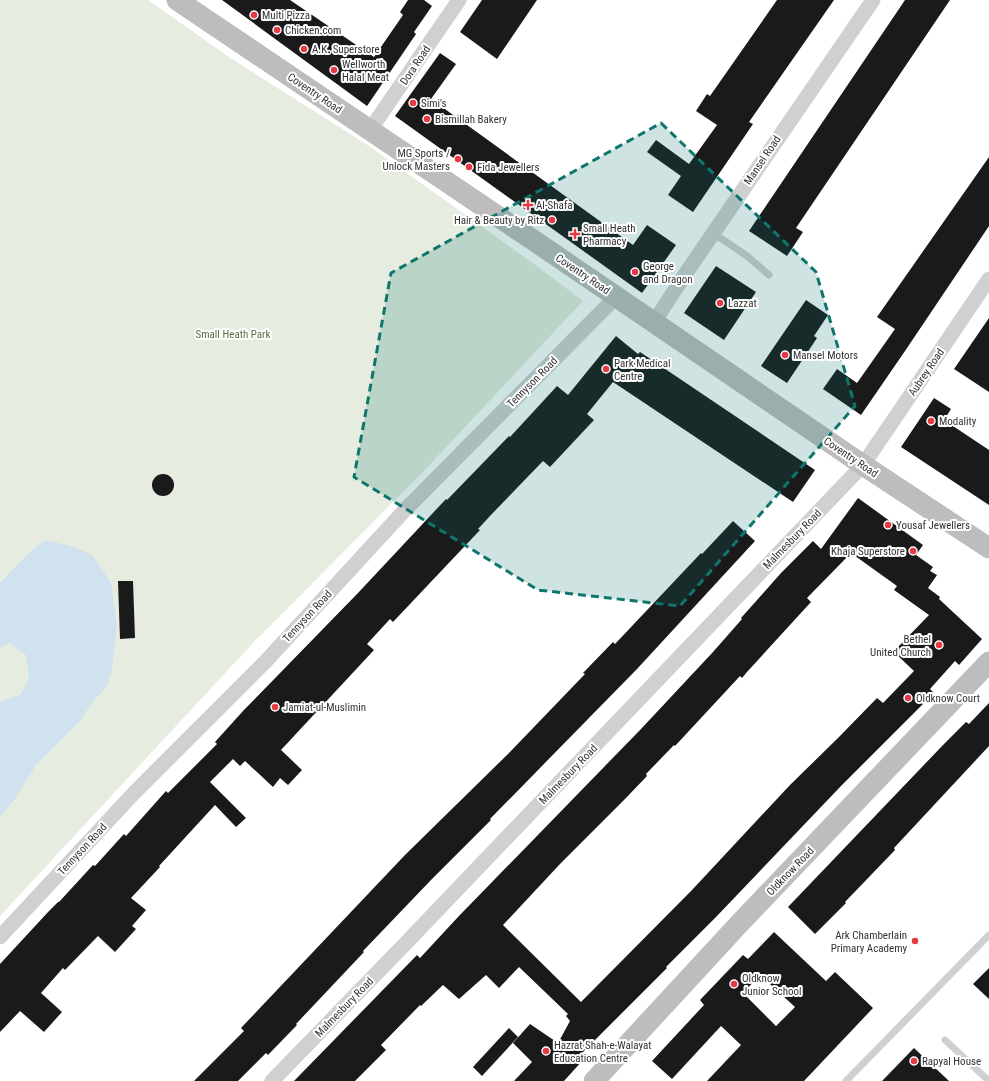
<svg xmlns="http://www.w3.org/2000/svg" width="989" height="1081" viewBox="0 0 989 1081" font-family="'Roboto Condensed',sans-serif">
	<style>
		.green { fill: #e6ecdf }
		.water { fill: #cfe2ee }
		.building { fill: #1a1a1a; fill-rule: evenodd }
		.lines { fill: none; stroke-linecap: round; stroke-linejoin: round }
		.lane { stroke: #d0d0d0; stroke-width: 7 }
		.street { stroke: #d0d0d0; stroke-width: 15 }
		.secondary { stroke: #bdbdbd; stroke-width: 21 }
		.marked { fill: #0f766e; fill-opacity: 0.2; stroke: #0f766e; stroke-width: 3; stroke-dasharray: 8 5; stroke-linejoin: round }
		.poi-dot { fill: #e63946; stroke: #fff; stroke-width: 1.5 }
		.labels { text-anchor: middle; stroke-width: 4; stroke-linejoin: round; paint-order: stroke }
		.poi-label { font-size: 11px; fill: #333; stroke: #fff; text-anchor: start }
		.street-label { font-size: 11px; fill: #333; stroke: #fff }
		.park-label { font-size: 11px; fill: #56703f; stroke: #fff }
	</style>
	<rect width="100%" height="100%" fill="#fff"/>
	<polygon class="green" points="0,0 148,0 229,57 369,146 534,264 583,301 422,473 252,644 0,916"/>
	<polygon class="water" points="45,540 75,547 92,555 111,583 117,625 112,670 107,686 91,704 80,721 36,765 14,800 0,817 0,702 21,694 29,678 26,655 9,643 0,648 0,583 29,553"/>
	<g class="building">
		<polygon points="222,0 290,0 374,57 403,15 400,12 408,0 424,0 432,6 414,32 416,34 367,106"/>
		<polygon points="482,0 537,0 497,59 460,32"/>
		<polygon points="777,0 834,0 749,122 753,124 693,212 668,195 681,176 647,152 656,140 689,164 717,125 696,111 707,94 710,96"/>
		<polygon points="905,0 950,0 796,228 803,232 787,256 749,231"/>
		<polygon points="440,53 456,64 431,99 633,245 647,225 676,245 642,293 395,116"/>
		<polygon points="989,157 989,226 905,351 861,415 823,389 837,369 857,383 895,329 877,317"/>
		<polygon points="716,266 756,292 724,340 684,313"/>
		<polygon points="806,300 828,315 814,336 817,338 787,383 761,366"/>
		<polygon points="989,318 989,392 954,369"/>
		<polygon points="616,336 638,354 640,352 815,470 793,502 613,382 587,414 594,420 550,467 543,461 490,516 478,529 480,530 393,622 390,619 379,631 367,644 374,650 281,750 302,770 288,785 280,778 273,787 245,761 240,766 233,759 210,782 246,818 236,827 215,805 159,866 160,867 131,898 146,910 132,926 136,929 115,952 98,936 65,970 63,968 41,993 62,1012 44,1032 20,1011 0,1032 0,964 49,911 58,902 59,902 93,865 95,866 124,834 126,836 166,791 168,793 217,744 215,742 243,711 358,593 446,499 447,500 509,436 510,437 557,386 568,395"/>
		<polygon points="934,398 951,409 944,420 989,450 989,505 901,447"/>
		<circle cx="163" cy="485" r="11"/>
		<path d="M 858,498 L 923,545 L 916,555 L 933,567 L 930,571 L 937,575 L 928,588 L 940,597 L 939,599 L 982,639 L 959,665 L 955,661 L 930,689 L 934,693 L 841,786 L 716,917 L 666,967 L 667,968 L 578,1057 L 583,1060 L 564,1081 L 514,1081 L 532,1062 L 513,1043 L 530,1024 L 558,1043 L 570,1021 L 566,1016 L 568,1014 L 519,967 L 499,988 L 486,975 L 459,999 L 443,985 L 421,1006 L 420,1005 L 381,1045 L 386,1050 L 355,1081 L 294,1081 L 417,955 L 420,958 L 458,917 L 641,729 L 713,652 L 742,619 L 741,618 L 781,573 L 813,541 L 821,549 ZM 851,553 L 897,586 L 894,590 L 929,615 L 898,647 L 897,655 L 914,671 L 883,703 L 877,698 L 839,737 L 790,785 L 692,890 L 581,1002 L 503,925 L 560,864 L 624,800 L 647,776 L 646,774 L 674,745 L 675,746 L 740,676 L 742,678 L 747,672 L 811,602 L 807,598 Z"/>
		<polygon points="733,521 755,541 637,669 490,819 491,820 431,880 363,951 364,952 296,1024 297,1025 268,1055 266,1053 238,1081 194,1081 244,1031 241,1028 405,855 509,753 585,674 583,673 613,642 615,644 701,553 702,554"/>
		<polygon points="118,581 133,581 135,638 120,639"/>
		<polygon points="989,703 989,746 894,848 895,850 845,902 846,903 815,934 788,907 944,744 966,722 969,724"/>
		<path d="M 774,932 L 826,981 L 835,972 L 873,1008 L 804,1081 L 707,1081 L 741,1045 L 721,1026 L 672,1079 L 652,1061 L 704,1005 L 700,1000 L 743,955 L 748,959 ZM 760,975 L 795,1007 L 776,1026 L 743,993 Z"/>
		<polygon points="989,968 989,999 973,984"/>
		<polygon points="509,1028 518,1037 482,1076 473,1067"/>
		<polygon points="914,1048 949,1081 882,1081"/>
	</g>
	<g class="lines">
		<g class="lane">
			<polyline points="713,233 747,256 769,275"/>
			<polyline points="945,1040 989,1081"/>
			<polyline points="846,1081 989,935"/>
		</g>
		<g class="street">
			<polyline points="370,130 459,0"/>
			<polyline points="654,322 686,273 873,0"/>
			<polyline points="0,937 134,793 266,661 405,510 616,297"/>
			<polyline points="272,1081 406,943 863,465 989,279"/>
		</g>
		<g class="secondary">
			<polyline points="177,0 536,242 863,465 989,548"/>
			<polyline points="594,1081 739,924 989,662"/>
		</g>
	</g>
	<path class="marked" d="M 661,123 L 816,272 L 855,406 L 680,606 L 538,590 L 354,477 L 391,273 Z"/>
	<g class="poi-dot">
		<circle cx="254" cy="15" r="4"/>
		<circle cx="277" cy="30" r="4"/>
		<circle cx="304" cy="49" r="4"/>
		<circle cx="334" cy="70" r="4"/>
		<circle cx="413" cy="103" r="4"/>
		<circle cx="427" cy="119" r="4"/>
		<circle cx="458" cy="159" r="4"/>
		<circle cx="469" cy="167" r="4"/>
		<path d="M526 199h4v4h4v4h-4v4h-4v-4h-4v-4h4z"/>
		<circle cx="552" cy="220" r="4"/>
		<path d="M573 228h4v4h4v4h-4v4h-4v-4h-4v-4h4z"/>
		<circle cx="635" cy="272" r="4"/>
		<circle cx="720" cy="303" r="4"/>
		<circle cx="785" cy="355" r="4"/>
		<circle cx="606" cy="369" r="4"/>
		<circle cx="931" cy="421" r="4"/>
		<circle cx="888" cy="525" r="4"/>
		<circle cx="913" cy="551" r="4"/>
		<circle cx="939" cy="645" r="4"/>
		<circle cx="908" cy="698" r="4"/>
		<circle cx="275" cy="707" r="4"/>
		<circle cx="915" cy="941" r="4"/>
		<circle cx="734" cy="984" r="4"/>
		<circle cx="546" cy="1051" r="4"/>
		<circle cx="914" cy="1061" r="4"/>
	</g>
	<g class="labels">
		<g class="poi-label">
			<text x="262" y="19">Multi Pizza</text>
			<text x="285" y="34">Chicken.com</text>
			<text x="312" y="53">A.K. Superstore</text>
			<text x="342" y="68">Wellworth<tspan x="342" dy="13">Halal Meat</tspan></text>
			<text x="421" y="107">Simi's</text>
			<text x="435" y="123">Bismillah Bakery</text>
			<text x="450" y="157" text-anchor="end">MG Sports /<tspan x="450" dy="13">Unlock Masters</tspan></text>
			<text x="477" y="171">Fida Jewellers</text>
			<text x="536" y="209">Al-Shafa</text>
			<text x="544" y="224" text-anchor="end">Hair &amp; Beauty by Ritz</text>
			<text x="583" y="232">Small Heath<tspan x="583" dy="13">Pharmacy</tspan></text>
			<text x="643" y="270">George<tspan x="643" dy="13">and Dragon</tspan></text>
			<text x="728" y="307">Lazzat</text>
			<text x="793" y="359">Mansel Motors</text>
			<text x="614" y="367">Park Medical<tspan x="614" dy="13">Centre</tspan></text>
			<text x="939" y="425">Modality</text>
			<text x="896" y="529">Yousaf Jewellers</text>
			<text x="905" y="555" text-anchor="end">Khaja Superstore</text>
			<text x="931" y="643" text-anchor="end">Bethel<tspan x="931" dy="13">United Church</tspan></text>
			<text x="916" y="702">Oldknow Court</text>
			<text x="283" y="711">Jamiat-ul-Muslimin</text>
			<text x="907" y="939" text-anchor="end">Ark Chamberlain<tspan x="907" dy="13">Primary Academy</tspan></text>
			<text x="742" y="982">Oldknow<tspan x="742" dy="13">Junior School</tspan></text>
			<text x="554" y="1049">Hazrat Shah-e-Walayat<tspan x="554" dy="13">Education Centre</tspan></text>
			<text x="922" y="1065">Rapyal House</text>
		</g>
		<g class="street-label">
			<text transform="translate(415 65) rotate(-56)" y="4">Dora Road</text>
			<text transform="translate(315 93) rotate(34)" y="4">Coventry Road</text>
			<text transform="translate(762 160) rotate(-56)" y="4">Mansel Road</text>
			<text transform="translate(583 274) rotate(34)" y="4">Coventry Road</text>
			<text transform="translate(926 372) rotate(-56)" y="4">Aubrey Road</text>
			<text transform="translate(532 382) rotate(-45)" y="4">Tennyson Road</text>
			<text transform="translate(851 457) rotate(34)" y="4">Coventry Road</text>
			<text transform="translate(792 539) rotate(-46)" y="4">Malmesbury Road</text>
			<text transform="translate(307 616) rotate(-47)" y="4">Tennyson Road</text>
			<text transform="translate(568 774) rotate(-46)" y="4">Malmesbury Road</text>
			<text transform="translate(82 849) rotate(-47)" y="4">Tennyson Road</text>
			<text transform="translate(790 871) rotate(-46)" y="4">Oldknow Road</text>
			<text transform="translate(344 1007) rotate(-46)" y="4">Malmesbury Road</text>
		</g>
		<g class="park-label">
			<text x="233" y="338">Small Heath Park</text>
		</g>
	</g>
</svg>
